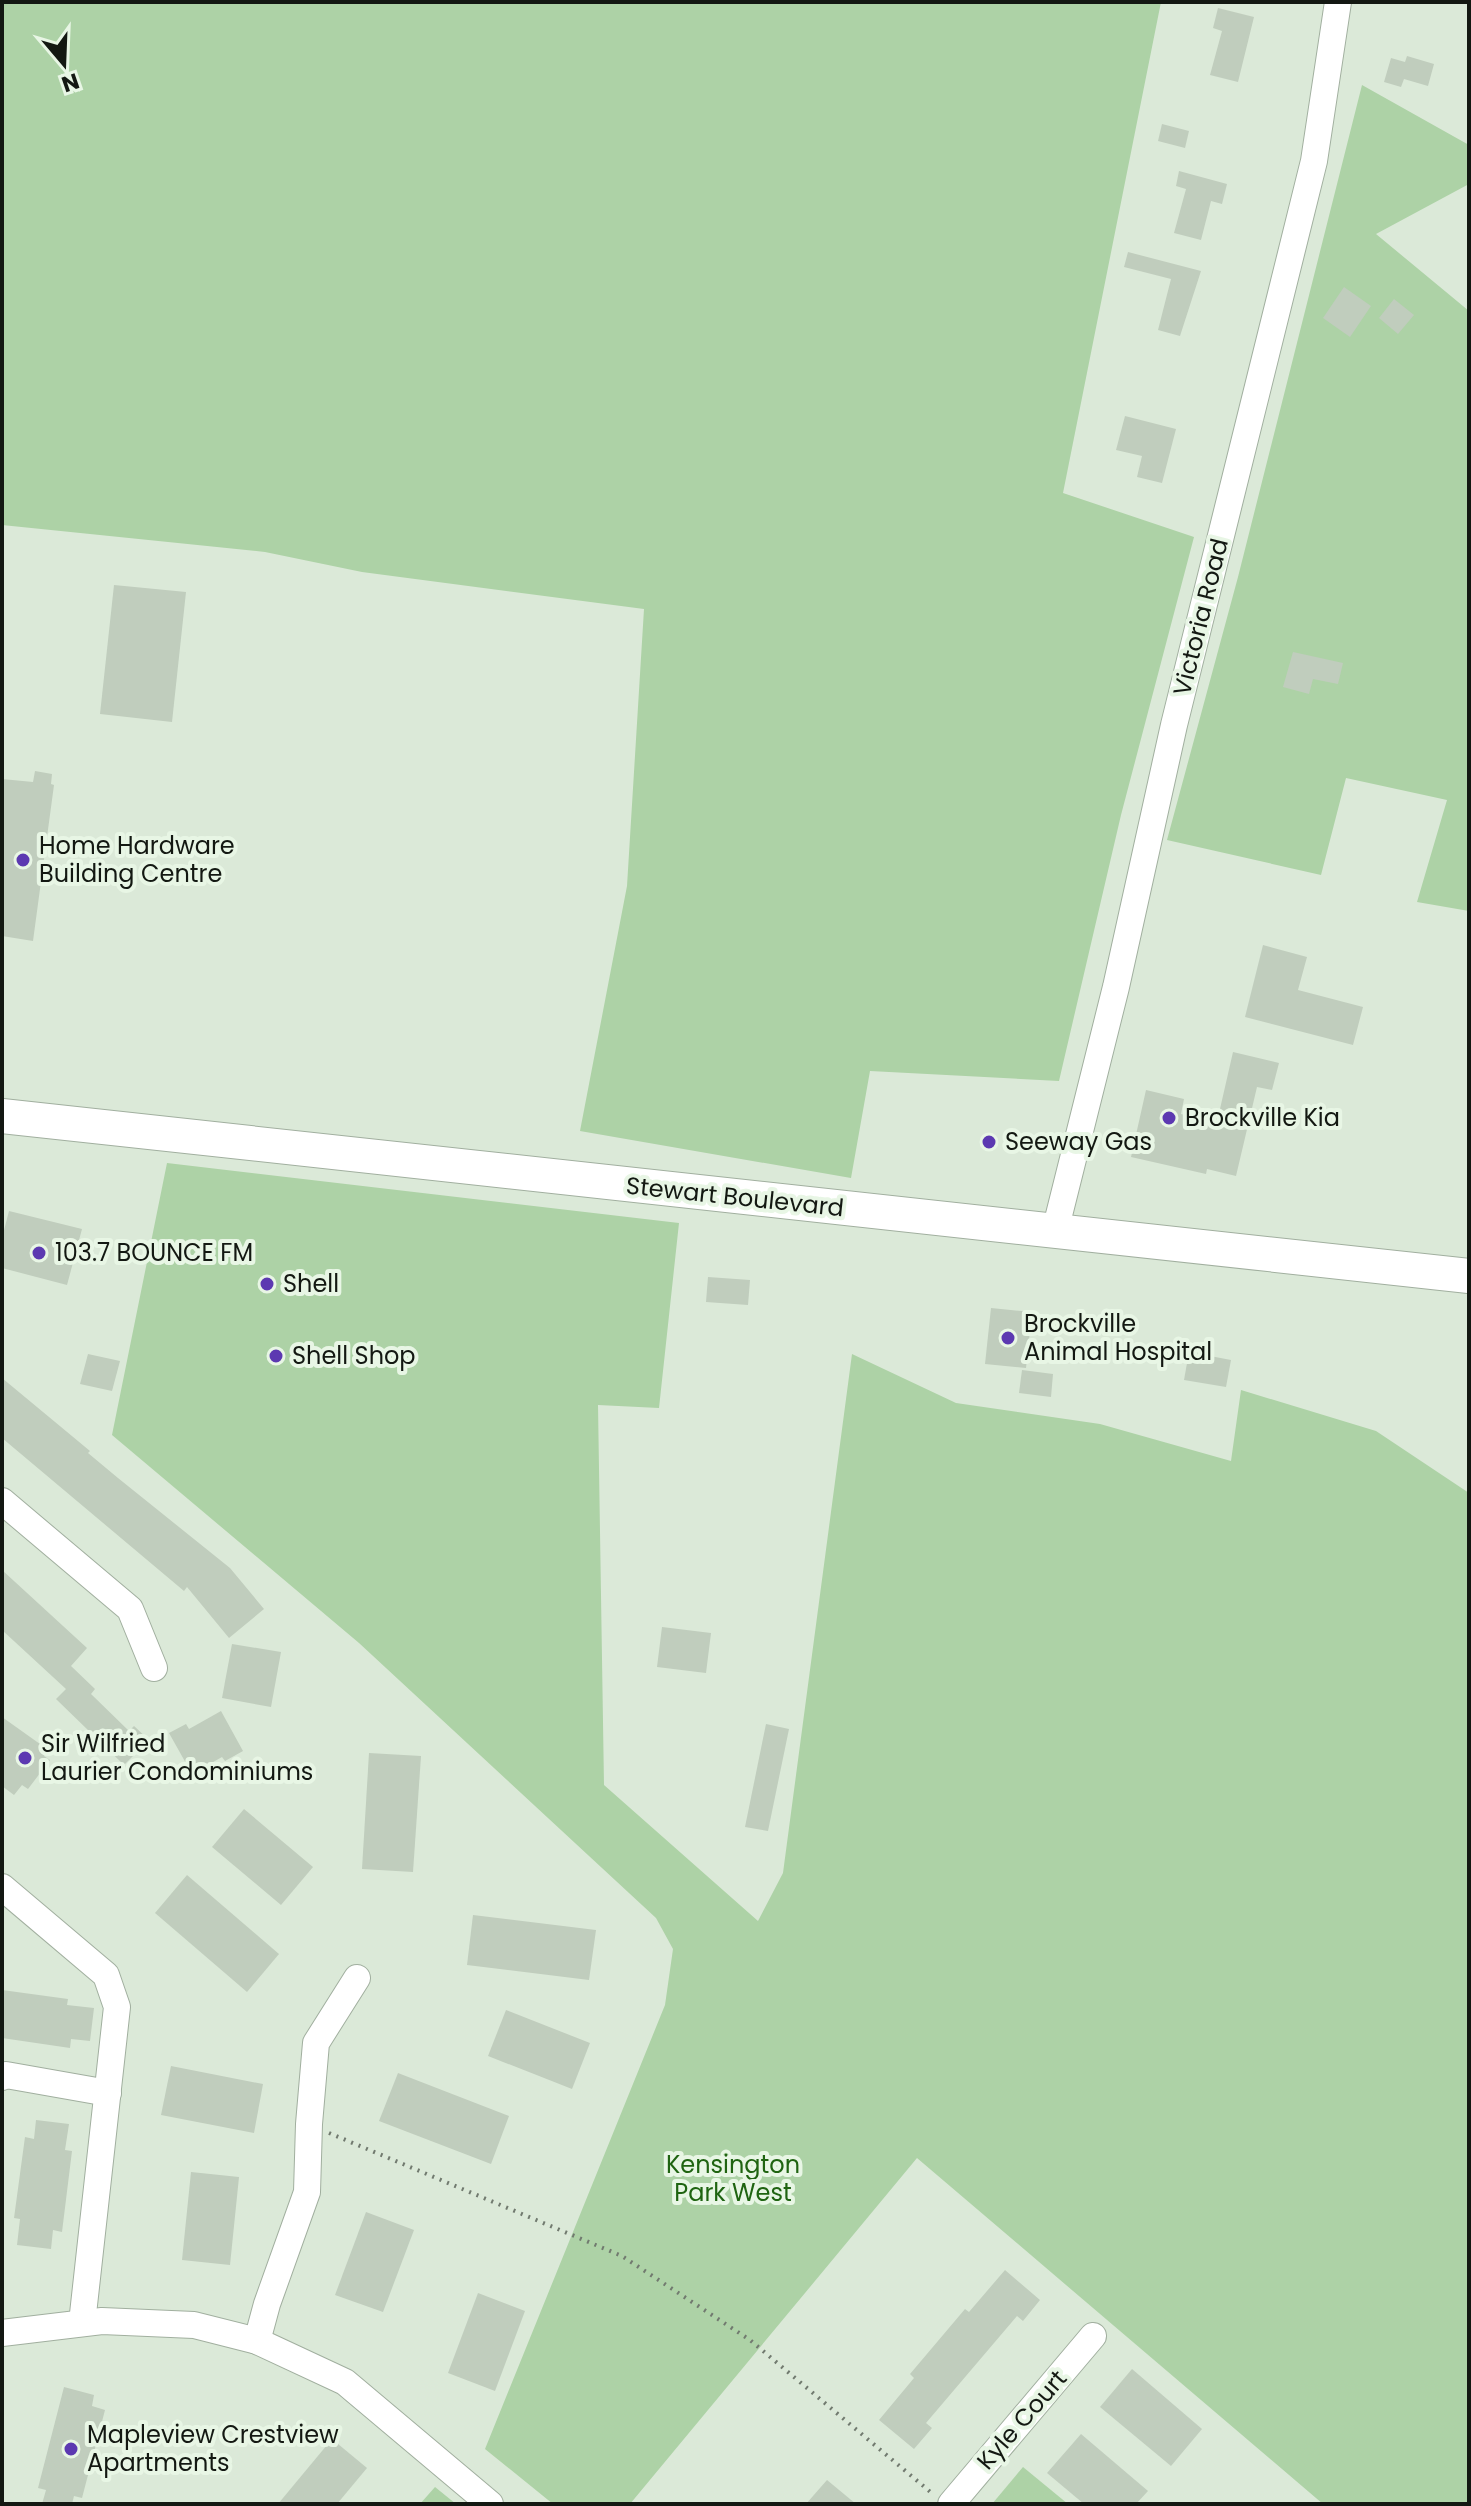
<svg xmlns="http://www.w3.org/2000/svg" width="1471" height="2506" viewBox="0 0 1471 2506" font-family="Poppins,sans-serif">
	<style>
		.green { fill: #add2a6 }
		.building { fill: #c0cdbd }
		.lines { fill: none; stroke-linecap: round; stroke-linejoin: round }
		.minor-casing { stroke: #a1af9f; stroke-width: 28 }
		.major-casing { stroke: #a1af9f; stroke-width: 36 }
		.path { stroke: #717a6f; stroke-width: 4; stroke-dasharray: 2 6; stroke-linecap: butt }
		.minor { stroke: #fff; stroke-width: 26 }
		.major { stroke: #fff; stroke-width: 34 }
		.poi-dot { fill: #5c39b1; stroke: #e8f6e5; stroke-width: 3 }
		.labels { text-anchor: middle; stroke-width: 8; stroke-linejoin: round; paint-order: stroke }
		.street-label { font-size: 24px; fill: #131812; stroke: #e8f6e5 }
		.poi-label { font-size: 24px; fill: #131812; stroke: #e8f6e5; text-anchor: start }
		.park-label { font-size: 24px; fill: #1f6411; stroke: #e8f6e5 }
	</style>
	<rect width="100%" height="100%" fill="#dbe9d8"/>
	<g class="green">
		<polygon points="2,2 1161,2 1063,493 1194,537 1121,815 1059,1081 870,1071 851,1178 580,1131 627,886 644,609 362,572 265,552 2,525"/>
		<polygon points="1362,85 1469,145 1469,184 1376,234 1469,311 1469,911 1417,902 1447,800 1346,778 1321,875 1167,840 1238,577"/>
		<polygon points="167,1163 679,1223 659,1408 598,1405 604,1785 758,1921 783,1873 852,1354 956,1403 1100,1424 1231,1461 1241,1390 1376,1431 1469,1493 1469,2504 1323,2504 917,2158 630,2504 553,2504 485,2449 665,2005 673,1949 656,1918 359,1643 112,1435"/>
		<polygon points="1023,2467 1068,2504 992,2504"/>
		<polygon points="435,2487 456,2504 420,2504"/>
	</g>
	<g class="building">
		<polygon points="1218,8 1254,17 1238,82 1210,75 1222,31 1213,28"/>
		<polygon points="1407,56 1434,64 1428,86 1404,79 1401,87 1384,82 1391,58 1405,62"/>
		<polygon points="1162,124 1189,131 1185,148 1158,141"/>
		<polygon points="1179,171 1227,184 1222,204 1211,201 1201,240 1174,233 1186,189 1176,186"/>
		<polygon points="1128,252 1201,271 1180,336 1158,330 1171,279 1124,267"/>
		<polygon points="1344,287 1371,306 1350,337 1323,318"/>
		<polygon points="1394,299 1414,315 1398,334 1379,318"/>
		<polygon points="1125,416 1176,429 1162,483 1137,477 1142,456 1116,450"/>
		<polygon points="114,585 186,592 172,722 100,714"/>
		<polygon points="1293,652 1343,663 1338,684 1313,679 1309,694 1283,687"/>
		<polygon points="35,771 52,774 51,784 54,785 33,941 2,936 2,779 33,782"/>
		<polygon points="1263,945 1307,957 1298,990 1363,1007 1353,1045 1245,1017"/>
		<polygon points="1233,1052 1279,1063 1272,1090 1257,1087 1236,1176 1207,1169 1206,1174 1131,1157 1146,1090 1184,1099 1181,1114 1217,1122"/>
		<polygon points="9,1211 82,1229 67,1285 2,1268 2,1238"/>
		<polygon points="708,1277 750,1280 748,1305 706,1302"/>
		<polygon points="991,1308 1032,1312 1026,1368 985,1364"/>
		<polygon points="1189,1352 1231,1360 1226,1387 1184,1380"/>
		<polygon points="88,1354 120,1361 112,1391 80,1384"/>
		<polygon points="1022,1370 1053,1374 1051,1397 1019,1393"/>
		<polygon points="2,1378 90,1451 88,1453 118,1478 230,1568 264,1609 229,1638 187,1587 184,1591 2,1438"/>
		<polygon points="2,1570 87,1648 71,1666 95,1689 91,1694 129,1731 134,1726 149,1740 124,1765 56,1699 66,1689 2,1630"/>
		<polygon points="662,1627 711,1633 706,1673 657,1667"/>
		<polygon points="232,1644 281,1652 271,1707 222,1698"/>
		<polygon points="221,1711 243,1751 225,1761 222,1757 192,1774 169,1733 186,1724 189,1729"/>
		<polygon points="2,1717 47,1749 44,1756 50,1760 28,1789 22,1785 14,1795 2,1786"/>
		<polygon points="766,1724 789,1729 768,1831 745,1827"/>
		<polygon points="369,1753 421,1756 413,1872 362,1869"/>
		<polygon points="244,1809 313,1867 281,1905 212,1847"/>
		<polygon points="187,1875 279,1954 247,1992 155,1913"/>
		<polygon points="473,1915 596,1930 589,1980 467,1965"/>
		<polygon points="2,1990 68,1999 67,2005 94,2008 90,2041 71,2039 70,2048 2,2038"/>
		<polygon points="506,2010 590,2043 572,2089 488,2056"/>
		<polygon points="171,2066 263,2084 254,2133 161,2115"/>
		<polygon points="398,2073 509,2116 491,2164 379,2121"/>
		<polygon points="36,2120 69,2124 65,2150 72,2151 62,2232 53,2230 51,2249 17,2245 20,2219 14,2218 25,2137 34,2139"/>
		<polygon points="191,2172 239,2177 230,2265 182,2260"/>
		<polygon points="366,2212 414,2230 383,2312 335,2295"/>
		<polygon points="1005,2270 1040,2300 1023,2321 1017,2316 926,2423 932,2428 914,2449 879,2420 914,2378 910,2374 965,2309 969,2312"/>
		<polygon points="478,2293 525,2311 495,2391 448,2373"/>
		<polygon points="1132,2369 1202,2429 1171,2466 1100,2407"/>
		<polygon points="64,2387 94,2395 92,2406 105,2410 82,2498 74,2496 72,2504 42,2504 46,2490 38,2488"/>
		<polygon points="1081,2434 1148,2491 1136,2504 1084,2504 1047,2473"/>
		<polygon points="332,2439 367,2468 337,2504 278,2504"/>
		<polygon points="827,2480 856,2504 806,2504"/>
	</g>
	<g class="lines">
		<defs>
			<g id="minor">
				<polyline points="1055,1231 1116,987 1174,725 1314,161 1338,2"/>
				<polyline points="2,1501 130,1609 154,1668"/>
				<polyline points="2,1887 106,1975 117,2007 82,2323"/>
				<polyline points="2,2077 6,2075 108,2093"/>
				<polyline points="2,2333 102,2321 194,2325 257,2341 345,2382 490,2504"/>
				<polyline points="257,2341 267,2304 307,2192 309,2124 316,2043 357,1978"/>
				<polyline points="951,2504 1093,2336"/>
			</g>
			<polyline id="major" points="2,1116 1469,1276"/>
		</defs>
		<use href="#minor" class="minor-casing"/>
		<use href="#major" class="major-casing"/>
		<polyline class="path" points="329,2133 622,2256 750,2340 934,2495"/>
		<use href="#minor" class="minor"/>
		<use href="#major" class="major"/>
	</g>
	<g class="poi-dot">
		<circle cx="23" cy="860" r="8"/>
		<circle cx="1169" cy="1118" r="8"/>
		<circle cx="989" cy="1142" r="8"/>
		<circle cx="39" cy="1253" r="8"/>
		<circle cx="267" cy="1284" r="8"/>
		<circle cx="1008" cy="1338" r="8"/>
		<circle cx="276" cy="1356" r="8"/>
		<circle cx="25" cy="1758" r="8"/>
		<circle cx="71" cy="2449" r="8"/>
	</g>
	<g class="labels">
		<g class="street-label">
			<text transform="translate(1201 617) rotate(-76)" y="8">Victoria Road</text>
			<text transform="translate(735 1197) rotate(6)" y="8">Stewart Boulevard</text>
			<text transform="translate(1022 2420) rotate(-49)" y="8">Kyle Court</text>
		</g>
		<g class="poi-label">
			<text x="39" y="854">Home Hardware<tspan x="39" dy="28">Building Centre</tspan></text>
			<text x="1185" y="1126">Brockville Kia</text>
			<text x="1005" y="1150">Seeway Gas</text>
			<text x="55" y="1261">103.7 BOUNCE FM</text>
			<text x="283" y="1292">Shell</text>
			<text x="1024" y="1332">Brockville<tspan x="1024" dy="28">Animal Hospital</tspan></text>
			<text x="292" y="1364">Shell Shop</text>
			<text x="41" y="1752">Sir Wilfried<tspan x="41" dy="28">Laurier Condominiums</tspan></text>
			<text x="87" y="2443">Mapleview Crestview<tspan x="87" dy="28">Apartments</tspan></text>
		</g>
		<g class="park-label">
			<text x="733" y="2173">Kensington<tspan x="733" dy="28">Park West</tspan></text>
		</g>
	</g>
	<rect width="1471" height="2506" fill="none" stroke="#131812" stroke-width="8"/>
	<g transform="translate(64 64) rotate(161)" stroke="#e8f6e5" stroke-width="6" paint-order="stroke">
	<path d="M0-6L14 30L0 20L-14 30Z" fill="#131812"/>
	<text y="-12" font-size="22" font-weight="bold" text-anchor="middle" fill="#131812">N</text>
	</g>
</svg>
